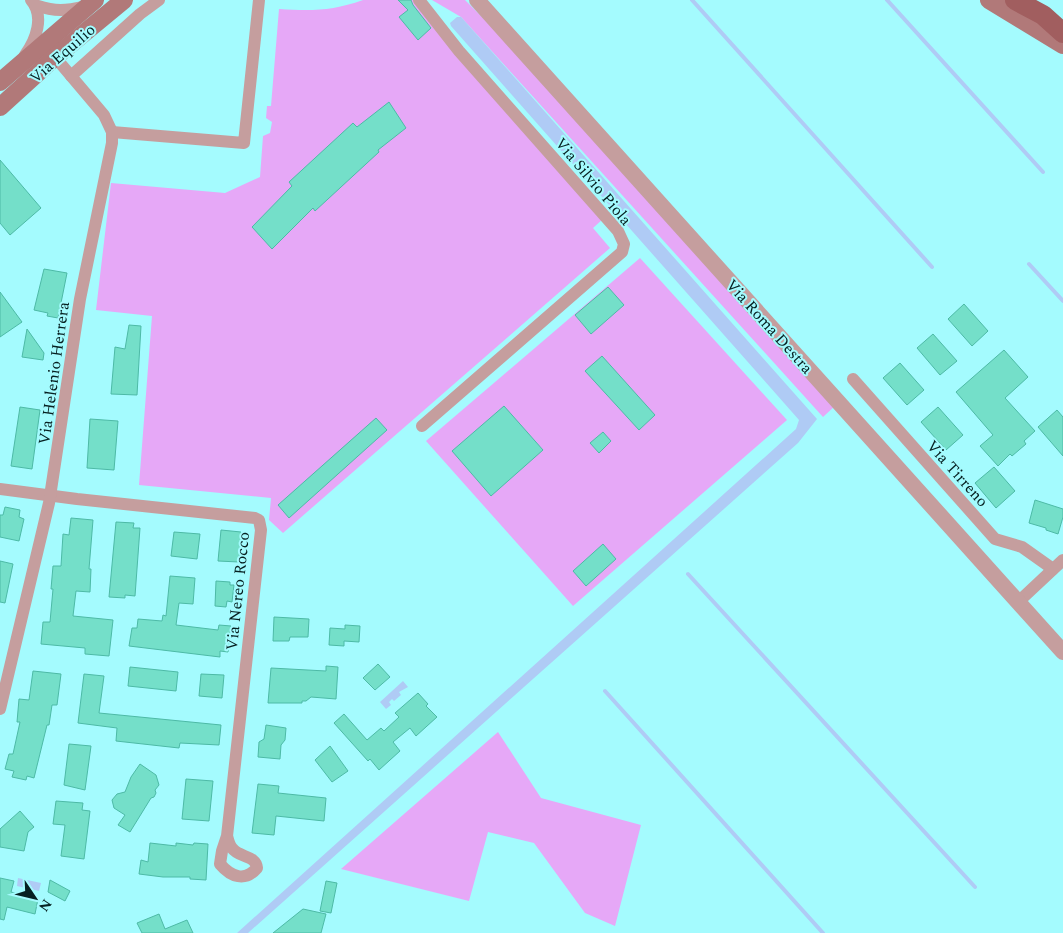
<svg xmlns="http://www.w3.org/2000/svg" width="1063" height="933" viewBox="0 0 1063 933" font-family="Spectral,serif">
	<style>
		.green { fill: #e6a8f7 }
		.water { fill: #afcbf5 }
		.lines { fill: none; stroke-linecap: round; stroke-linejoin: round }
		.stream { stroke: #afcbf5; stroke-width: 4 }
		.building { fill: #74dfc9; stroke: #4dbaa6 }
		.minor { stroke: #c59e9e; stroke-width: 12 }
		.tertiary { stroke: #c59e9e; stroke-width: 16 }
		.secondary { stroke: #b17979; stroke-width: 18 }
		.primary { stroke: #a15e5f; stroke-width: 20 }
		.labels { text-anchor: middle; stroke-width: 4; stroke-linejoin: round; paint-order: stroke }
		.street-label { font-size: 16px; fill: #062021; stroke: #a4fbfe }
	</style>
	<rect width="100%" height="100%" fill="#a4fbfe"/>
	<g class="green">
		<path d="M 363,0 L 413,0 L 603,219 L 593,228 L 610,248 L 283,533 L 269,520 L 271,498 L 139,485 L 152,316 L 96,310 L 111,183 L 225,193 L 260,177 L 263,136 L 270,133 L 272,122 L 266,118 L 267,106 L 271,106 L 279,9 C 312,11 332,11 363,0 Z"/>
		<polygon points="432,0 465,0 499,34 836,405 823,417 461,17"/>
		<polygon points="640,258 787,420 573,606 426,441"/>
		<polygon points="498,732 541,798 641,825 615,926 585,913 534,843 488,832 469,901 341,869"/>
	</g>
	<g class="water">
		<polygon points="457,17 461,17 817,419 798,443 248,933 237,933 796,429 799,420 451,26 450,23"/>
		<polygon points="403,681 408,687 399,692 401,695 394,701 392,699 389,702 391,705 386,709 380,702"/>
		<polygon points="18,878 41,883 39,891 17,886"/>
	</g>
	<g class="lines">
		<g class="stream">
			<polyline points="692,0 932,267"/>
			<polyline points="887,0 1043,172"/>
			<polyline points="1029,264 1063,301"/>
			<polyline points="688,574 975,887"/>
			<polyline points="605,691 823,933"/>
		</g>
	</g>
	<g class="building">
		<polygon points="398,0 411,0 413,5 431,28 418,40 399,17 408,10"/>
		<polygon points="389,102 406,128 378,150 379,152 315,211 313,208 272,249 252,227 292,186 289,182 353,123 357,127"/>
		<polygon points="0,160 41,208 10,235 0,223"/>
		<polygon points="44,269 67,273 58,318 47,316 48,313 34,310"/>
		<polygon points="608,287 624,305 591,334 575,315"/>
		<polygon points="0,292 22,322 0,337"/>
		<polygon points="964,304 988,331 972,346 948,319"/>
		<polygon points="129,325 141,326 137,395 111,394 115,347 125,349"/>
		<polygon points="27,329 44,353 43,360 22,357"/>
		<polygon points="933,334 957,361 940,375 917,348"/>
		<polygon points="1004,350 1028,377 1005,398 1035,431 1024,441 1026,444 1012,456 1010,454 998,466 980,446 993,435 956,392"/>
		<polygon points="602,356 655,415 639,430 585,371"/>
		<polygon points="900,363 924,390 907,405 883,378"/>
		<polygon points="504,406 543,450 491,496 452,451"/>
		<polygon points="20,407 40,410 32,469 11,466"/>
		<polygon points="938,407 963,435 946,450 921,422"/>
		<polygon points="1057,410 1063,417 1063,456 1038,427"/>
		<polygon points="376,418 387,430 289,518 278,505"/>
		<polygon points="90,419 118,421 114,470 87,468"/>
		<polygon points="603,432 611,441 599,453 590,443"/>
		<polygon points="994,467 1015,491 996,508 975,483"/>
		<polygon points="1035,500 1063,509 1063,517 1058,534 1046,530 1046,528 1029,523"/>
		<polygon points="5,507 20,510 19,517 24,519 19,541 0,537 0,515 3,515"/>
		<polygon points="71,518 93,520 89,569 91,569 90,592 76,591 73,616 113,620 109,656 85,654 85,648 41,644 43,622 50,622 53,589 51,589 53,566 61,566 63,534 69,535"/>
		<polygon points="116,522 134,523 133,528 140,528 135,596 125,595 125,598 109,597"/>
		<polygon points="221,530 241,532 239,562 218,561"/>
		<polygon points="174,532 200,534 197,559 171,556"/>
		<polygon points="603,544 616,559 586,586 573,571"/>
		<polygon points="0,561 13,564 5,603 0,602"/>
		<polygon points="170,576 195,578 193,604 179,603 176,625 218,630 219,625 231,626 228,652 220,651 220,657 129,646 132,628 137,628 138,619 162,621 163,615 166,616"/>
		<polygon points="216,581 230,582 230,585 234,585 232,602 227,601 226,607 215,606"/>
		<polygon points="274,617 309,619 308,637 290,637 289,641 273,641"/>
		<polygon points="345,625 360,626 359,642 344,641 344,646 329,645 330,628 345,629"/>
		<polygon points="378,664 390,677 375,690 363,678"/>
		<polygon points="326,666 338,667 336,699 311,697 306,701 302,701 302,703 268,703 271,668 326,671"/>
		<polygon points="130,667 178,672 176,691 128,686"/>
		<polygon points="33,671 61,674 57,705 52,705 49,725 47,725 34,778 27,776 26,780 12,777 14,771 5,769 9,754 13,754 20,722 17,722 19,699 29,700"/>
		<polygon points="84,674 104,676 99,713 221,725 219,745 180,743 179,748 116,741 117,728 78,723"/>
		<polygon points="201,674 224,675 222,698 199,696"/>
		<polygon points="418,693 428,704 426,706 437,717 416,736 410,728 393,742 400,751 379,770 370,759 368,761 334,723 344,714 367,740 381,728 384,731 399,717 395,713"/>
		<polygon points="266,725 286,728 285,740 281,745 280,759 258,757 259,742 264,739"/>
		<polygon points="69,744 91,746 85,790 64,785"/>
		<polygon points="330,746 348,771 332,782 315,760"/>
		<polygon points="140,764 156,775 159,785 155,790 156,793 154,797 151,798 130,832 118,825 125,815 114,808 112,800 117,794 125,792 131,777"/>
		<polygon points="186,779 213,781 209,821 182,819"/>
		<polygon points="258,784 279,786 278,793 326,798 324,821 276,816 274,835 252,833"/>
		<polygon points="56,801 83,803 82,810 90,811 84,859 61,856 65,825 53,824"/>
		<polygon points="20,811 34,827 28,832 24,851 0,847 0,829"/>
		<polygon points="150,843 176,846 176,843 193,845 194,843 208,844 206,880 190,879 190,877 163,877 139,874 141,860 148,862"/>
		<polygon points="0,878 14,881 11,892 38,899 35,914 7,907 4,920 0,919"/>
		<polygon points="50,880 70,891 65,901 48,892"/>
		<polygon points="326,881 337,883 331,913 320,911"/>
		<polygon points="303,909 326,914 321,933 273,933"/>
		<polygon points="159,914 165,929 187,920 193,933 142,933 137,923"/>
	</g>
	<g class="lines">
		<g class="minor">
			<polyline points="419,0 459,51 618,231 624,244 622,252 422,426"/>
			<path d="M 35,5 C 56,12 65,11 86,6"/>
			<path d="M 25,55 C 36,40 45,16 31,0"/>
			<polyline points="71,76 140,14 159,0"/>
			<polyline points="112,132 244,143 259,0"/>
			<polyline points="853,379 995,539 1022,547 1053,569"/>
			<path d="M 0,489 L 77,499 L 255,518 L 259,520 L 261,530 L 227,836 L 222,851 L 220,864 C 231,877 245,882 257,868 C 256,855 239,858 232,848 C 229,845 228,839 227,836"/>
			<polyline points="1018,602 1063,560"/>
			<polyline points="0,709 49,503 80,299 112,143 112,132 104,115 55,57"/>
		</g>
		<polyline class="tertiary" points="477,0 1063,652"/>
		<g class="secondary">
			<polyline points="989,0 1063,45"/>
			<polyline points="0,82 95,0"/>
			<polyline points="0,107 55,57 124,0"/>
		</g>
		<polyline class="primary" points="1015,0 1043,15 1063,33"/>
	</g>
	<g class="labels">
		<g class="street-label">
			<text transform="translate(62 53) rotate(-41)" y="6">Via Equilio</text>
			<text transform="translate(594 181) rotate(50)" y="6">Via Silvio Piola</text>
			<text transform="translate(770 326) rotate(48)" y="6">Via Roma Destra</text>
			<text transform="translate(53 373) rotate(-82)" y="6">Via Helenio Herrera</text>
			<text transform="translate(958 473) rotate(48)" y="6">Via Tirreno</text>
			<text transform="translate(237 591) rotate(-84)" y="6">Via Nereo Rocco</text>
		</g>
	</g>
	<g transform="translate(35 898) rotate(125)" stroke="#a4fbfe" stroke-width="4" paint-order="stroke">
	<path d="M0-4L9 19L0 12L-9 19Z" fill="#062021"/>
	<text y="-8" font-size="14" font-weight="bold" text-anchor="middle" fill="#062021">N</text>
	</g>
</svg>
